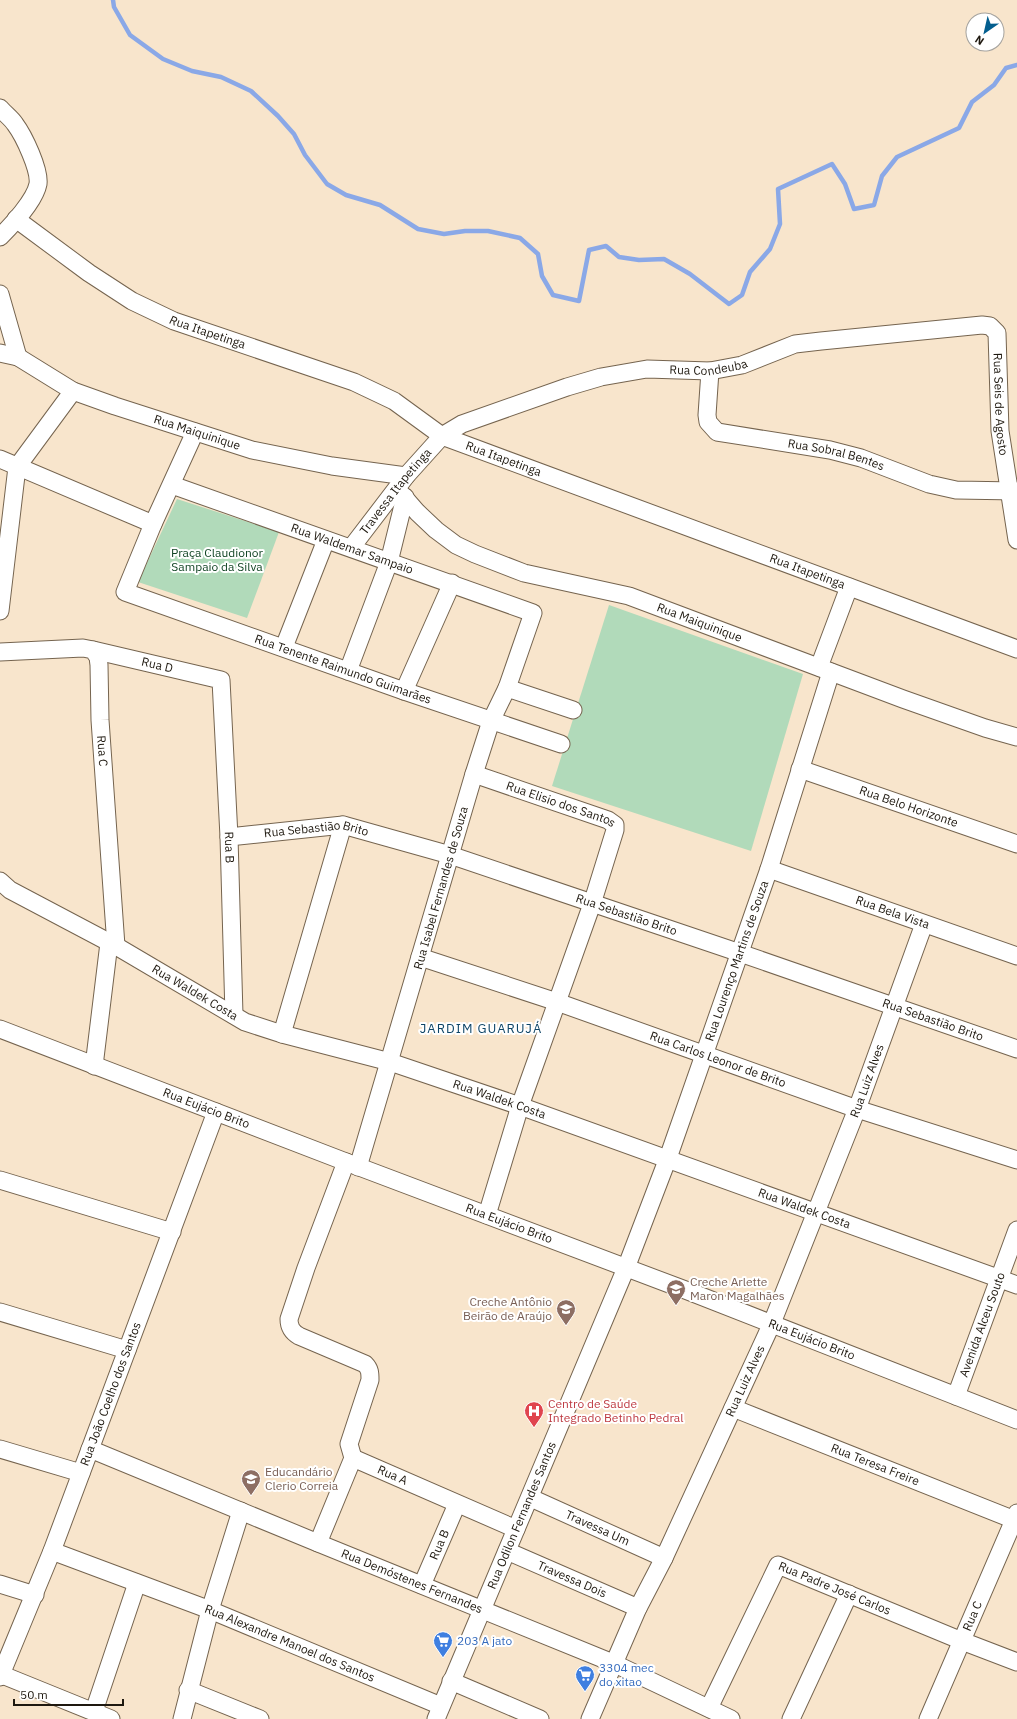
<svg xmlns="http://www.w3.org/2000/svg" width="1017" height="1719" viewBox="0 0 1017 1719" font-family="'IBM Plex Sans',sans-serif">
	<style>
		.green { fill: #b1daba }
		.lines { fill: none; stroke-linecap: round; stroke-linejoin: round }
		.stream { stroke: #8aa8e7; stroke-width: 4.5 }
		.minor-casing { stroke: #75644f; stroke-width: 19 }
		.minor { stroke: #fff; stroke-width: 17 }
		.labels { text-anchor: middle; stroke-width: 4; stroke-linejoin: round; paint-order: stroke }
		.street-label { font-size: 12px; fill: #1e180f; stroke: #fff }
		.park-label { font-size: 12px; fill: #104323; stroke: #fff }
		.education-label { font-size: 12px; fill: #785e54; stroke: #fff; text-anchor: start }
		.health-label { font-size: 12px; fill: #be3a42; stroke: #fff; text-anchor: start }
		.shop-label { font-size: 12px; fill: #366cbe; stroke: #fff; text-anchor: start }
		.neighbourhood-label { font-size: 13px; letter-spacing: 1px; fill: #0e4567; stroke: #fff }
	</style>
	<rect width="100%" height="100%" fill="#f8e5cc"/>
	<g class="green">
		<polygon points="177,499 279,532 247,618 138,582"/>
		<polygon points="609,605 803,674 751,851 552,786"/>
	</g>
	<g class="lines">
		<polyline class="stream" points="113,0 114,7 130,35 163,59 192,71 221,77 251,91 278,116 294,134 305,155 327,184 346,195 380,205 418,229 444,234 465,231 488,231 520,238 538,254 542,276 553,295 579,301 589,250 606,246 619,257 639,260 664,259 690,274 729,304 742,295 750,272 770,249 780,224 778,189 832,164 845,184 854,209 874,205 882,176 897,157 959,128 972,102 994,85 1006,68 1017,65"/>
		<defs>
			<g id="minor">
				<path d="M 0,108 C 5,114 11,118 15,124 C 24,136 40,170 38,184 C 35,200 12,225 0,237"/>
				<path id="s1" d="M 16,219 L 89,273 L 132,301 L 174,321 L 354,382 L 394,401 L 442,436 L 1017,649"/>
				<polyline points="0,294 18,357"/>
				<path id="s2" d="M 0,353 L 18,357 L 73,391 L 115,406 L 252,450 L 332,466 L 406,476"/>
				<path id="s3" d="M 710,371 L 707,415 L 708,422 L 717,432 L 830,450 L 861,458 L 929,484 L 956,490 L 1017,491"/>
				<path id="s4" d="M 195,432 L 153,524 L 125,592 L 404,691 L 561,744"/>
				<polyline points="0,459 153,524"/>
				<path id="s5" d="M 172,485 L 533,613 L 507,688 L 491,721 L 474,774 L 358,1167"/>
				<path id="s6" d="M 397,489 L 417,512 L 436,530 L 456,545 L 475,554 L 524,573 L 629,596 L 903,699 L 985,728 L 1017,737"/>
				<path id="s7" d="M 351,548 L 406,476 L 442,436 L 462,424 L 567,387 L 601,377 L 647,369 L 710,371 L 742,365 L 795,344 L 821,341 L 982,325 L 990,326 L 997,333 L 1000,431 L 1017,540"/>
				<polyline points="0,611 17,467 73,391"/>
				<polyline points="284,647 326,540"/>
				<path id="s8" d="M 93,650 L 221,680 L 229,837 L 234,1015"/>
				<path id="s9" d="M 0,652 L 83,648 L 93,650 L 98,657 L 99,665 L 100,720 L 116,946"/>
				<polyline points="819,667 849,587"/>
				<polyline points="348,671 389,562 405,497"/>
				<polyline points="507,688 573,710"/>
				<polyline points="404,691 452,583"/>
				<path id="s10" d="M 800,769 L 1017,844"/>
				<path id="s11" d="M 474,774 L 608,820 L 615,825 L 615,830 L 592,904 L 520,1106 L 487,1215"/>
				<path id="s12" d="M 229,837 L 343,825 L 450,855 L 740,953 L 1017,1049"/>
				<path id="s13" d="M 769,869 L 1017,956"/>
				<path id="s14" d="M 0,881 L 10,890 L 116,946 L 245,1022 L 282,1034 L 390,1062 L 520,1106 L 1017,1285"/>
				<path id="s15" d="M 420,957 L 557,1002 L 857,1109 L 1017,1160"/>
				<path id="s16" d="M 0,1029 L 346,1162 L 688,1291 L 1017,1420"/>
				<polyline points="282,1034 343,825"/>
				<polyline points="94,1066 109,943"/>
				<path d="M 346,1162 L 306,1268 L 289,1319 C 289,1327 292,1332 299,1336 L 365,1364 C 370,1369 370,1373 370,1380 L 349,1444 L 353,1458"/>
				<polyline points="0,1180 172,1232"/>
				<polyline points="0,1312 127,1350"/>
				<path id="s17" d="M 956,1396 L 1017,1230"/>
				<path id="s18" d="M 733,1408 L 1017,1521"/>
				<polyline points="0,1449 81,1473"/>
				<path id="s19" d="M 90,1449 L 318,1543 L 613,1663 L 731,1719"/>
				<path id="s20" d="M 531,1498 L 664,1558"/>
				<path id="s21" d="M 318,1543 L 353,1458 L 516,1529"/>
				<path id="s22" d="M 52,1551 L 210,1610 L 441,1706"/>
				<path id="s23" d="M 507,1551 L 638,1608"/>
				<polyline points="0,1584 35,1595"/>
				<path id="s24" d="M 422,1585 L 457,1504"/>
				<polyline points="0,1674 111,1719"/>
				<path id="s25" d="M 0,1677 L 52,1551 L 216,1112"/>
				<polyline points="451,1681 540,1719"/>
				<polyline points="188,1690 260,1719"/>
				<path id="s26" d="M 709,1708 L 778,1565 L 962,1641 L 1017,1662"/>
				<polyline points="94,1711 137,1583"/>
				<polyline points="182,1719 210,1610 241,1511"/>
				<path id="s27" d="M 436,1719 L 626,1268 L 668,1158 L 769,869 L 831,672"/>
				<path id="s28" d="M 590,1719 L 638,1608 L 664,1558 L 772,1323 L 857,1109 L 924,924"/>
				<polyline points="791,1719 849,1594"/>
				<path id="s29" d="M 928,1719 L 1017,1513"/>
			</g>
		</defs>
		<use href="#minor" class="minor-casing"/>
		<use href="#minor" class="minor"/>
	</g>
	<defs>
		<symbol id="school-pin" viewBox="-11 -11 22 30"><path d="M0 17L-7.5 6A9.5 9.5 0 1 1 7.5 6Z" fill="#8d6e63" stroke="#fff"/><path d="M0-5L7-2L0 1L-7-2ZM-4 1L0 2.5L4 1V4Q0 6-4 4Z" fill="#fff"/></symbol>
		<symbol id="hospital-pin" viewBox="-11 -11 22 30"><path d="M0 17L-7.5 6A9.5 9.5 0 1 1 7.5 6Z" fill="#e0444e" stroke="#fff"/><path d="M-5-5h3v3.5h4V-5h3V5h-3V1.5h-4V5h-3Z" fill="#fff"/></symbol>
		<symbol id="supermarket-pin" viewBox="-11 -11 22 30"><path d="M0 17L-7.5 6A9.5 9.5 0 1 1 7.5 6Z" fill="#3f7fe0" stroke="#fff"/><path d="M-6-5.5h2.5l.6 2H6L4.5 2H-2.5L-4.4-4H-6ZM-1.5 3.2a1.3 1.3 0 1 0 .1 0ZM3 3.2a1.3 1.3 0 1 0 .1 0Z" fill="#fff"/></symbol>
	</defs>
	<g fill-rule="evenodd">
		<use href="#school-pin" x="665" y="1278" width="22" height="30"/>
		<use href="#school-pin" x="555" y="1298" width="22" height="30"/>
		<use href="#hospital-pin" x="523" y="1400" width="22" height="30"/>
		<use href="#school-pin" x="240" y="1468" width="22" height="30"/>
		<use href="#supermarket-pin" x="432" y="1630" width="22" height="30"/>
		<use href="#supermarket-pin" x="574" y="1664" width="22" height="30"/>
	</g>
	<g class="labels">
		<g class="street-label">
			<text dy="4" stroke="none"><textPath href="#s1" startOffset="224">Rua Itapetinga</textPath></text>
			<text dy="4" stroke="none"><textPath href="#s7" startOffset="423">Rua Condeuba</textPath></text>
			<text dy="4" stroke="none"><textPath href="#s7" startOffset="791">Rua Seis de Agosto</textPath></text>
			<text dy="4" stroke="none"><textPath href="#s2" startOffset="214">Rua Maiquinique</textPath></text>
			<text dy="4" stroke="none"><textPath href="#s3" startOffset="186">Rua Sobral Bentes</textPath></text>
			<text dy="4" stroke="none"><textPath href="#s1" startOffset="548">Rua Itapetinga</textPath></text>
			<text dy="4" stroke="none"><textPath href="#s7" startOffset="72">Travessa Itapetinga</textPath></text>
			<text dy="4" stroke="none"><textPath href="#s5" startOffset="191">Rua Waldemar Sampaio</textPath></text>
			<text dy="4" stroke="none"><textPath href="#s1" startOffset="872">Rua Itapetinga</textPath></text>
			<text dy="4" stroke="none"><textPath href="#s6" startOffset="338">Rua Maiquinique</textPath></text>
			<text dy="4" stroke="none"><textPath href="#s8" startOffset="66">Rua D</textPath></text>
			<text dy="4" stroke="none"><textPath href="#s4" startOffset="406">Rua Tenente Raimundo Guimarães</textPath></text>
			<text dy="4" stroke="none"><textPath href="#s9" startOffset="196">Rua C</textPath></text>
			<text dy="4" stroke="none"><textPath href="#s10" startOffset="115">Rua Belo Horizonte</textPath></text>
			<text dy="4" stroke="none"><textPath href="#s11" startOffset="92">Rua Elisio dos Santos</textPath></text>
			<text dy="4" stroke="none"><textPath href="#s12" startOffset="88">Rua Sebastião Brito</textPath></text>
			<text dy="4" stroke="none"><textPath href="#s8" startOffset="299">Rua B</textPath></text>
			<text transform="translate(441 888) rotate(-74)" y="4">Rua Isabel Fernandes de Souza</text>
			<text dy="4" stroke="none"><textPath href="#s13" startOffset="131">Rua Bela Vista</textPath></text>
			<text dy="4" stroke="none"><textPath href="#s12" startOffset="412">Rua Sebastião Brito</textPath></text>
			<text dy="4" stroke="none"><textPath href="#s27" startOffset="816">Rua Lourenço Martins de Souza</textPath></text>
			<text dy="4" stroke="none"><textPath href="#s14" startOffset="225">Rua Waldek Costa</textPath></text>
			<text dy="4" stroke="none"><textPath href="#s12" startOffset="736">Rua Sebastião Brito</textPath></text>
			<text dy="4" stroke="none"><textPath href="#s15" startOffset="315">Rua Carlos Leonor de Brito</textPath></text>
			<text dy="4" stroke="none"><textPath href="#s28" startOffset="696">Rua Luiz Alves</textPath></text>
			<text dy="4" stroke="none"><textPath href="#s14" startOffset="549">Rua Waldek Costa</textPath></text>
			<text dy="4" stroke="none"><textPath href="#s16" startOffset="221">Rua Eujácio Brito</textPath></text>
			<text dy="4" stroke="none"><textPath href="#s14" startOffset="873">Rua Waldek Costa</textPath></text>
			<text dy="4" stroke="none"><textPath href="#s16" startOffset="545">Rua Eujácio Brito</textPath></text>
			<text dy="4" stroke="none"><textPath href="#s17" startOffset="76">Avenida Alceu Souto</textPath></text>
			<text dy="4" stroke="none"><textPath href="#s16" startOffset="869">Rua Eujácio Brito</textPath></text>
			<text dy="4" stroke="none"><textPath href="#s28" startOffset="372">Rua Luiz Alves</textPath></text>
			<text dy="4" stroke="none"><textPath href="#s25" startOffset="304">Rua João Coelho dos Santos</textPath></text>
			<text dy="4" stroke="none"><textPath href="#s18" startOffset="153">Rua Teresa Freire</textPath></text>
			<text dy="4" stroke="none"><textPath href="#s21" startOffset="135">Rua A</textPath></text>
			<text dy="4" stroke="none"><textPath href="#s27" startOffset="221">Rua Odilon Fernandes Santos</textPath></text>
			<text dy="4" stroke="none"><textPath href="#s20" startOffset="73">Travessa Um</textPath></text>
			<text dy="4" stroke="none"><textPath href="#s24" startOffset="44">Rua B</textPath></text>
			<text dy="4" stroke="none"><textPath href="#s23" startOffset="71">Travessa Dois</textPath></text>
			<text dy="4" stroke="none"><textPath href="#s19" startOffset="348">Rua Demóstenes Fernandes</textPath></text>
			<text dy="4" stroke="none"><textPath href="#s26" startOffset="220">Rua Padre José Carlos</textPath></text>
			<text dy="4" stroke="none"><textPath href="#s29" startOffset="112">Rua C</textPath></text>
			<text dy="4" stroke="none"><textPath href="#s22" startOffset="255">Rua Alexandre Manoel dos Santos</textPath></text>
		</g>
		<g class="park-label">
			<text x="217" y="557">Praça Claudionor<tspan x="217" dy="14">Sampaio da Silva</tspan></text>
		</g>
		<g class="education-label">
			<text x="690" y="1286">Creche Arlette<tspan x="690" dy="14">Maron Magalhães</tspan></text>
			<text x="552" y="1306" text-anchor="end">Creche Antônio<tspan x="552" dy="14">Beirão de Araújo</tspan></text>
			<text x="265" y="1476">Educandário<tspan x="265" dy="14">Clerio Correia</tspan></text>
		</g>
		<g class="health-label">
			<text x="548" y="1408">Centro de Saúde<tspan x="548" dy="14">Integrado Betinho Pedral</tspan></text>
		</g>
		<g class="shop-label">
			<text x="457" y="1645">203 A jato</text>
			<text x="599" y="1672">3304 mec<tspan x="599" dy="14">do xitao</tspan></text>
		</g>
		<g class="neighbourhood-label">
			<text x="481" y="1033">JARDIM GUARUJÁ</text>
		</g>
	</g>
	<g transform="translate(985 32) rotate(214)"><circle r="19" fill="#ffffff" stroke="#a5a39f"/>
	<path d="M0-3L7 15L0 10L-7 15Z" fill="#035e8f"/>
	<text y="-6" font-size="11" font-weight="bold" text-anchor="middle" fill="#1e180f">N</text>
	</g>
	<path d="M14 1699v6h109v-6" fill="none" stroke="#1e180f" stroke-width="2"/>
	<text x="20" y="1699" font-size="12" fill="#1e180f" stroke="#ffffff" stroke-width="3" paint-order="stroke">50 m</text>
</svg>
